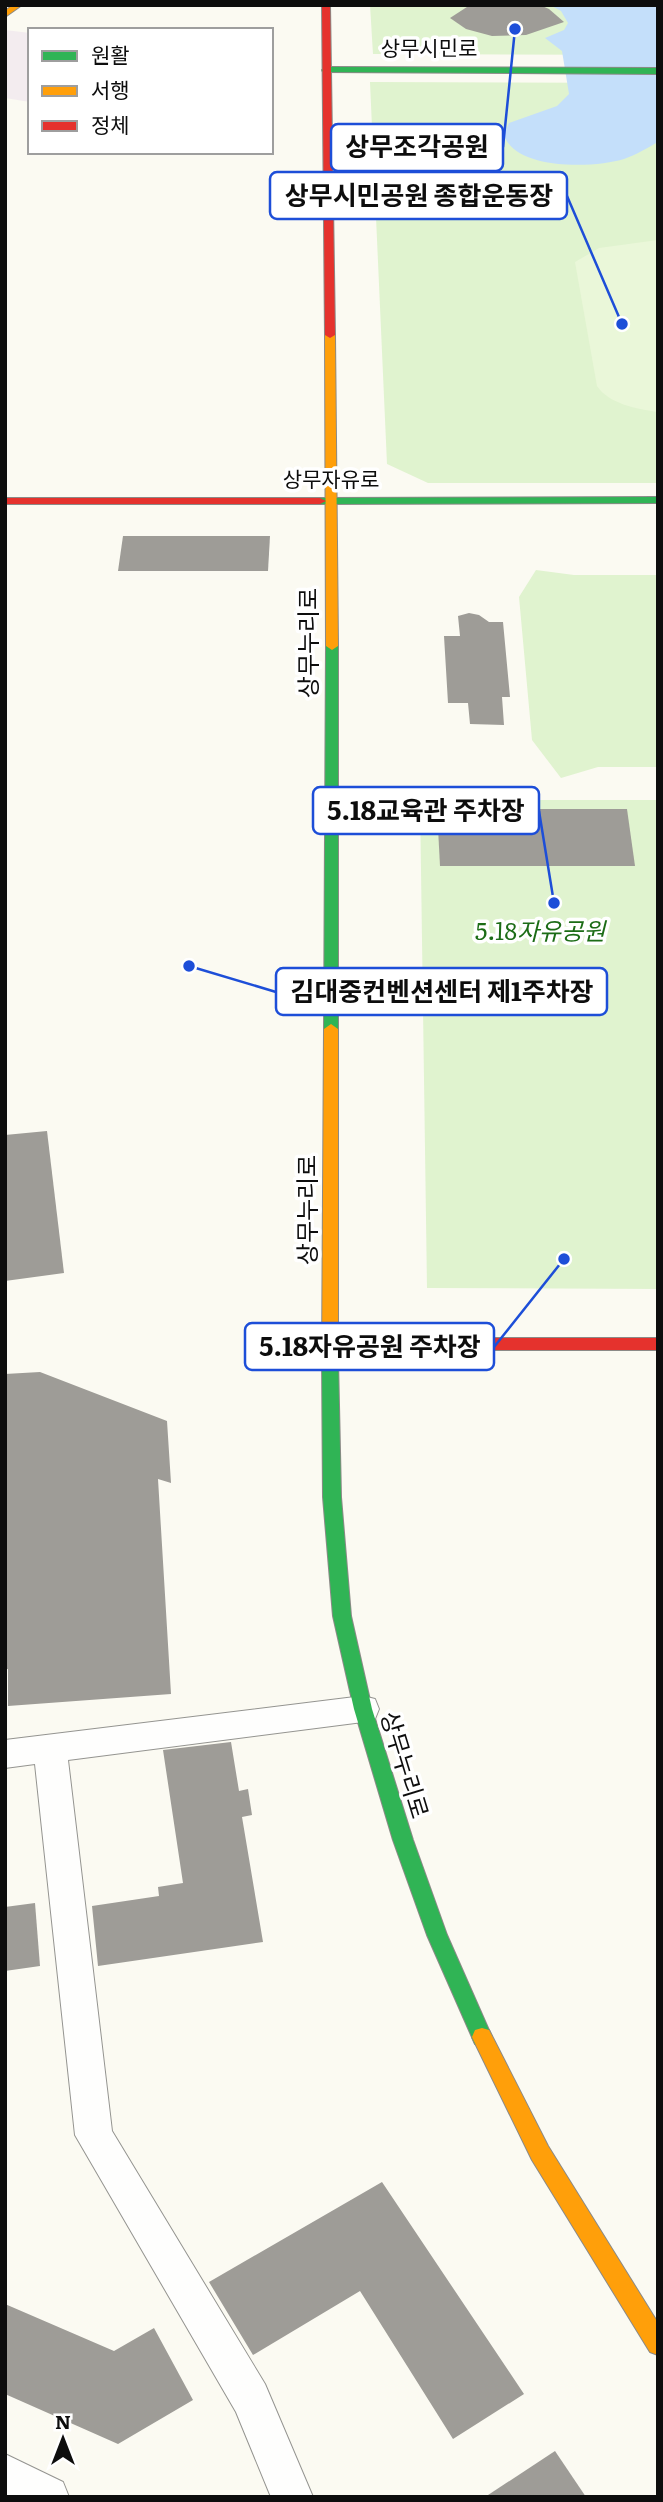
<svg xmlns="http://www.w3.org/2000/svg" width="663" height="2502" viewBox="0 0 663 2502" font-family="Literata,'Noto Sans KR',serif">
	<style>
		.industrial { fill: #f3ecef }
		.green { fill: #e0f3cf }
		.pitch { fill: #eaf7d9 }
		.water { fill: #c4dffa }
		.building { fill: #9e9c97 }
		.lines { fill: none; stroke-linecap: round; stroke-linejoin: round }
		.street-casing { stroke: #949490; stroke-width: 2 }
		.fast-casing { stroke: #8b8a87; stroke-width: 2 }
		.slow-casing { stroke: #8b8a87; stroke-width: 2 }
		.jam-casing { stroke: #8b8a87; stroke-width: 2 }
		.street { fill: #fefefd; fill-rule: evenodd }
		.fast { fill: #30b455; fill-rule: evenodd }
		.slow { fill: #ff9f0a; fill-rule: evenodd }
		.jam { fill: #e5322d; fill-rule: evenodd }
		.labels { text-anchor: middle; stroke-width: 7; stroke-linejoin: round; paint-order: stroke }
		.far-street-label { font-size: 21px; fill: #0d0d0d; stroke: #fff }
		.street-label { font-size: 24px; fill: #0d0d0d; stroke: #fff }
		.park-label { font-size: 24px; font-style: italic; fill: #1c6c16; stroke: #fff }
		.leader { fill: none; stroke: #1d4ed8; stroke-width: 2.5 }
		.callout-dot { fill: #1d4ed8; stroke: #fff; stroke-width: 2.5 }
		.callout { fill: #fff; stroke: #1d4ed8; stroke-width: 2.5 }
		.callout-label { font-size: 26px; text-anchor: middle; font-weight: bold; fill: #0d0d0d }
	</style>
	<rect width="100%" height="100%" fill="#fbfaf2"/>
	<polygon class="industrial" points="5,30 30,33 30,102 5,98"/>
	<g class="green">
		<polygon points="370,5 658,5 658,55 373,54"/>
		<polygon points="370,82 658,83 658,483 428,483 387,464"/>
		<polygon points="536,570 574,575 658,575 658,767 598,767 561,778 532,740 519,597"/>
		<polygon points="420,800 658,800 658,1289 427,1288"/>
	</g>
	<path class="pitch" d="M 658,240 L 658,412 C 637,409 609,404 597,386 L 575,262 L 599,248 Z"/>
	<path class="water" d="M 550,5 L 658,5 L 658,142 C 647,148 636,155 624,159 C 595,168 516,171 504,135 L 509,123 L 557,106 L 569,94 L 562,51 L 545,38 L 564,30 L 568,23 L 561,11 Z"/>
	<g class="building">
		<polygon points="470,5 540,5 549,9 564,22 526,35 492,36 466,29 450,18"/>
		<polygon points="123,536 270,536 268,571 118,571"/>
		<polygon points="469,613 479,615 489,622 503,622 510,697 502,697 504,725 470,724 468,703 448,703 444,636 460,636 458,616"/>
		<polygon points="437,809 627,809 635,866 440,866"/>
		<polygon points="47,1131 64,1273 5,1281 5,1135"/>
		<polygon points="40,1372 167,1421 171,1483 158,1479 171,1694 8,1706 8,1669 5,1669 5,1374"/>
		<polygon points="231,1742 239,1791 248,1789 252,1815 242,1817 263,1942 98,1966 92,1906 159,1896 158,1887 183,1883 163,1750"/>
		<polygon points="35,1903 40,1966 5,1971 5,1907"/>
		<polygon points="382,2182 524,2394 453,2439 360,2291 253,2355 209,2282"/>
		<polygon points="5,2304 114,2351 154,2328 193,2400 118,2444 5,2394"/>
		<polygon points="555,2451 586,2497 485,2497"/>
	</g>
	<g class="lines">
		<defs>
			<g id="street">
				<polygon points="363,1696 375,1699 379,1709 375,1719 363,1722 68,1760 112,2131 265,2384 313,2497 271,2497 236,2412 75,2135 35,1764 5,1768 5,1740"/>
				<polygon points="5,2454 63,2482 69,2497 5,2497"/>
			</g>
			<g id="fast">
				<polygon points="326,67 658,68 658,74 323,72 322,70"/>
				<polygon points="658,497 658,503 320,504 314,501 320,498"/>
				<polygon points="332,642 338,646 338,1029 331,1034 324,1029 326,646"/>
				<polygon points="330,1353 336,1355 338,1359 341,1497 351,1616 372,1709 413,1840 447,1935 492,2037 489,2044 482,2046 475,2044 427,1935 393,1840 354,1709 333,1616 323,1497 322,1359 324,1355"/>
			</g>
			<g id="slow">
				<polygon points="13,5 22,5 5,17 5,11"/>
				<polygon points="330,332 335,335 338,646 332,650 326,646 325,335"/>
				<polygon points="331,1024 338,1029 338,1359 336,1363 324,1363 322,1359 324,1029"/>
				<polygon points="482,2028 489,2030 548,2146 658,2323 658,2355 650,2352 532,2160 472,2037 475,2030"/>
			</g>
			<g id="jam">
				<polygon points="322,5 330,5 335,335 330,338 325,335"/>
				<polygon points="5,498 320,498 326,501 320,504 5,504"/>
				<polygon points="330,1338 658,1338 658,1350 330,1350 324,1348 322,1344 324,1340"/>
			</g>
		</defs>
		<use href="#street" class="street-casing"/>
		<use href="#fast" class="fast-casing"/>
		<use href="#slow" class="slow-casing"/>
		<use href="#jam" class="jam-casing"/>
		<use href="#street" class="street"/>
		<use href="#fast" class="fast"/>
		<use href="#slow" class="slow"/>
		<use href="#jam" class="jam"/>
	</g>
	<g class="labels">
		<g class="far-street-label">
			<text x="429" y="56">상무시민로</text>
			<text x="331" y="487">상무자유로</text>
		</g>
		<g class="street-label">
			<text transform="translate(309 643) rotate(-90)" y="8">상무누리로</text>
			<text transform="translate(308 1210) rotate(-90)" y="8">상무누리로</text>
			<text transform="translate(404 1765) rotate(73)" y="8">상무누리로</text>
		</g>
		<g class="park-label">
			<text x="540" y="940">5.18자유공원</text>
		</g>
	</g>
	<path class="leader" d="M515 29L503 147M622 324L567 196M554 903L539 811M189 966L276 992M564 1259L494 1347"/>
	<g class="callout-dot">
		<circle cx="515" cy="29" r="7"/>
		<circle cx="622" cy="324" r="7"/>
		<circle cx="554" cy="903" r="7"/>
		<circle cx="189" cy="966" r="7"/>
		<circle cx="564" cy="1259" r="7"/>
	</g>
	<g class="callout">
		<rect x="331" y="124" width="172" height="47" rx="7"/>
		<rect x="270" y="172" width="297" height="47" rx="7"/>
		<rect x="313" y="787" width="226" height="47" rx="7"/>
		<rect x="276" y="968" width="331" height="47" rx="7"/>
		<rect x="245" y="1323" width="249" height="47" rx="7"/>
	</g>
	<g class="callout-label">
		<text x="417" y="156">상무조각공원</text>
		<text x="419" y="205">상무시민공원 종합운동장</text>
		<text x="426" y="820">5.18교육관 주차장</text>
		<text x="442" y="1001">김대중컨벤션센터 제1주차장</text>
		<text x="370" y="1356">5.18자유공원 주차장</text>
	</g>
	<rect width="663" height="2502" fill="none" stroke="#0d0d0d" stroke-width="14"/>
	<rect x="28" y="28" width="245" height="126" fill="#ffffff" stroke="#9e9e9e" stroke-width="2"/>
	<rect x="42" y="51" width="35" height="10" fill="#30b455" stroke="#9e9e9e" stroke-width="2"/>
	<text x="91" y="63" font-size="21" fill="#0d0d0d">원활</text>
	<rect x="42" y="86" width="35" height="10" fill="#ff9f0a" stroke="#9e9e9e" stroke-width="2"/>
	<text x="91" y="98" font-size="21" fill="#0d0d0d">서행</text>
	<rect x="42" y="121" width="35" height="10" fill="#e5322d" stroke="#9e9e9e" stroke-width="2"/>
	<text x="91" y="133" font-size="21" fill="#0d0d0d">정체</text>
	<g transform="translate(63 2439)" stroke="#ffffff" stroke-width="5" paint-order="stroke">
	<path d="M0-5L12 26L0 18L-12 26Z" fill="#0d0d0d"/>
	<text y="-10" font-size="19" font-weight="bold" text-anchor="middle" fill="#0d0d0d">N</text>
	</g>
</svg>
